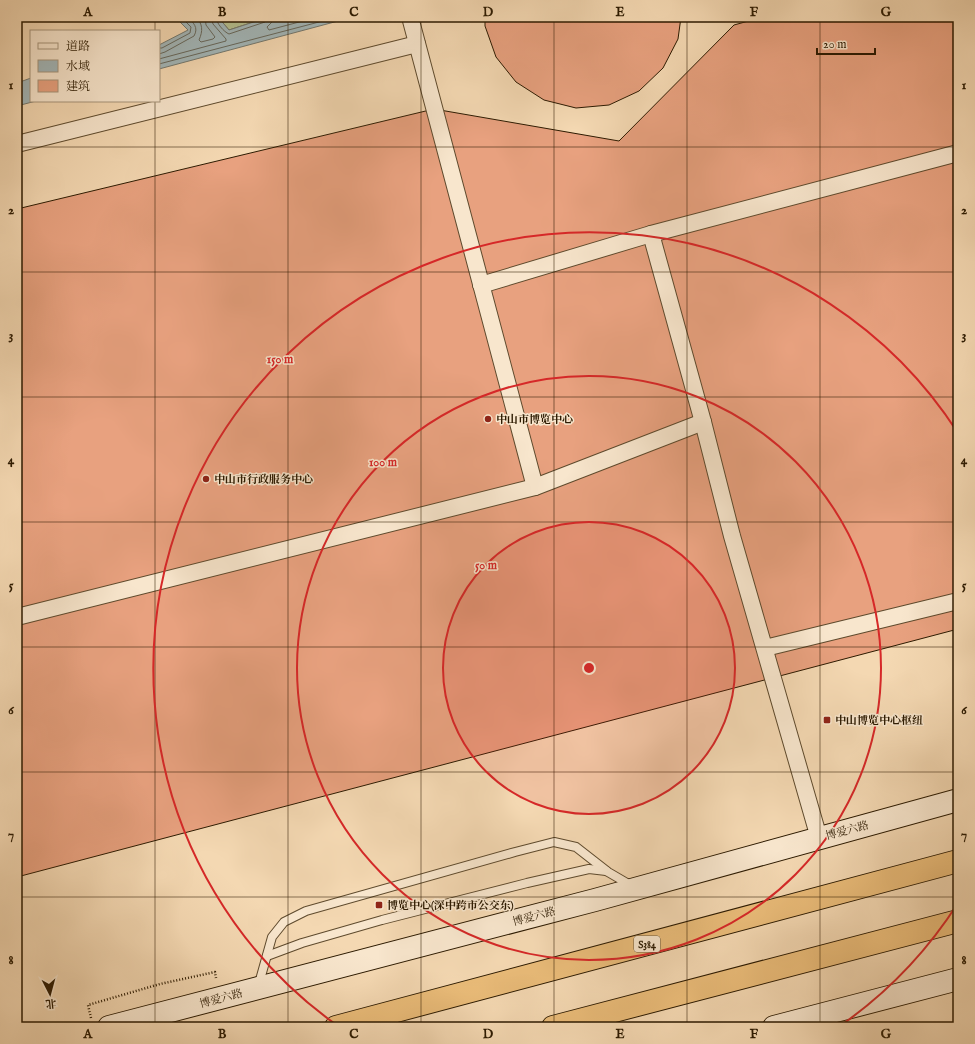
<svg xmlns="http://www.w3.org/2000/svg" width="975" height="1044" viewBox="0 0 975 1044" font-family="'IM FELL English','Noto Serif SC',serif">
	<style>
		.green { fill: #b5c090; stroke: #706d48 }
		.water { fill: #a2b6b8; stroke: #73786f }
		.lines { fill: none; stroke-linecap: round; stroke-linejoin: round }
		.shore { stroke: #67685c; stroke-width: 1 }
		.building { fill: #e8a17f; stroke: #2c1a01 }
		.lane-casing { stroke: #5e4a2d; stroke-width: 10 }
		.street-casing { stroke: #5e4a2d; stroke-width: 18 }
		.secondary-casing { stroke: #2c1a01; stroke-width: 24 }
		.highway-casing { stroke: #2c1a01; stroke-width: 24 }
		.path { stroke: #2c1a01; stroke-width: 2.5; stroke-dasharray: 1 2; stroke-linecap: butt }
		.lane { stroke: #f8e6cd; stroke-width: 8 }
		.street { stroke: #f8e6cd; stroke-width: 16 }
		.secondary { stroke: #f8e6cd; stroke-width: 22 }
		.highway { stroke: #eabc79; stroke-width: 22 }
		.grid { fill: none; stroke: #2c1a01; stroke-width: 1; stroke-opacity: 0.55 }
		.ring { fill: none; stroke: #d62828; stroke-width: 2 }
		.poi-dot { fill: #8f2418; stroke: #f8e6cd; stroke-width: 1.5 }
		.labels { text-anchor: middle; stroke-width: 3; stroke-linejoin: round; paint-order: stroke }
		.shield { fill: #f8e6cd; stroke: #69573e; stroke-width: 1 }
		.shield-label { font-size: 10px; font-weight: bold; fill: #2c1a01 }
		.poi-label { font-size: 11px; font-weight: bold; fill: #2c1a01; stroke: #f8e6cd; text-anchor: start }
		.street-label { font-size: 11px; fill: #2c1a01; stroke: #f8e6cd }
		.centre { fill: #d62828; stroke: #f8e6cd; stroke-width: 2 }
		.ring-label { font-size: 12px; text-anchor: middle; font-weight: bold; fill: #d62828; stroke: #f8e6cd; stroke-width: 3; stroke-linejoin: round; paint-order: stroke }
		.neatline { fill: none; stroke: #2c1a01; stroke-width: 1.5 }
		.grid-label { font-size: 13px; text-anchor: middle; font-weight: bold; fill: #2c1a01 }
	</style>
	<rect width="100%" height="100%" fill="#f4d8b2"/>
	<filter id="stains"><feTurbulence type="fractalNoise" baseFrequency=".005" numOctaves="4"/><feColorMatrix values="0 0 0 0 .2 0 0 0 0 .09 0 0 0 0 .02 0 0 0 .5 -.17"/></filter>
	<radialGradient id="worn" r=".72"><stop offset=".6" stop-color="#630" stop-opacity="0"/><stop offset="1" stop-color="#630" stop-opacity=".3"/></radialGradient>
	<polygon class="green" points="218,17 269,17 229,30"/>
	<g class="water">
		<polygon points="175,17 218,17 229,30 269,17 353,17 159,69 159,45 188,30"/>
		<polygon points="31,78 31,101 36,101 17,106 17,83"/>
	</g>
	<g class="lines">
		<g class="shore">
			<path d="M 196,17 C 203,24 203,31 199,40 L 201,42 L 213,39 L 215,37 L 206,25 L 205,17"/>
			<path d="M 216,17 C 216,23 224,32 229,34 L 265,22 L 267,20 L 267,17"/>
			<polyline points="272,17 272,22 267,27 269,30 318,17"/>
			<polyline points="159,48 162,48 190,33 191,27 181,17"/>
			<path d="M 159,54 L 165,52 L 194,36 C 199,27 193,23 188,17"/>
			<polyline points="159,59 226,41 226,39 213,24 211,17"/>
			<polyline points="159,64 338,17"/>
		</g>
	</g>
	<g class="building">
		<polygon points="485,17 681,17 678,39 663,68 639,91 609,105 576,108 544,100 516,82 496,57 485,26"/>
		<polygon points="763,17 958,17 958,629 17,877 17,209 434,109 619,141 734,25"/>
	</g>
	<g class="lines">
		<defs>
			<g id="lane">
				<polyline points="267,956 302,943 382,920 527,883 589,869 606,871"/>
				<polyline points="258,987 272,937 284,922 306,911 515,852 554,842 576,847 608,872 632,886"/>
			</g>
			<g id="street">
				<polyline points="410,17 535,487"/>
				<polyline points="17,144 417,44"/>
				<polyline points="651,234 703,422 732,536 819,838"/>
				<polyline points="481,285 651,234 958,153"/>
				<polyline points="17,617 535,487 703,422"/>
				<polyline points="765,648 958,601"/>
			</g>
			<g id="secondary">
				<polyline points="109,1027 595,900 958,800"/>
				<polyline points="774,1027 958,979"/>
			</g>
			<g id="highway">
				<polyline points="336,1027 958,861"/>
				<polyline points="553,1027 958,921"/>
			</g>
		</defs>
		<use href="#lane" class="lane-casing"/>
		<use href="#street" class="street-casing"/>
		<use href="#secondary" class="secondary-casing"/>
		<use href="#highway" class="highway-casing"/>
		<polyline class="path" points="91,1018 88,1005 160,984 215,972 216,978"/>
		<use href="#lane" class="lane"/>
		<use href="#street" class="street"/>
		<use href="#secondary" class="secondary"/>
		<use href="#highway" class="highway"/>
	</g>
	<path class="grid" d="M 155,17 L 155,31M 288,17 L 288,1027M 421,17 L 421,1027M 554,17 L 554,1027M 687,17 L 687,1027M 820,17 L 820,1027M 155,101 L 155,1027M 17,147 L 958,147M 17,272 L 958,272M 17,397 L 958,397M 17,522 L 958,522M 17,647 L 958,647M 17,772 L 958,772M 17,897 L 958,897"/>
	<circle cx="589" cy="668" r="146" fill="#d62828" fill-opacity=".12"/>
	<g class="ring">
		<circle cx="589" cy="668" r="146"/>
		<circle cx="589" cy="668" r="292"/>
		<path d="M958 903A437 437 0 0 1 840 1026M338 1026A437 437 0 1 1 958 433"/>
	</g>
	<g class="poi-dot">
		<circle cx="488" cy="419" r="4"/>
		<circle cx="206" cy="479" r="4"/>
		<rect x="823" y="716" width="8" height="8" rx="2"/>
		<rect x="375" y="901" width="8" height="8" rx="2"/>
	</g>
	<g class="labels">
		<rect class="shield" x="634" y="936" width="26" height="16" rx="3"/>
		<g class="shield-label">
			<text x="647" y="948">S384</text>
		</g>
		<g class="poi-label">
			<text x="496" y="423">中山市博览中心</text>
			<text x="214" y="483">中山市行政服务中心</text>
			<text x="835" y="724">中山博览中心枢纽</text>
			<text x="387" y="909">博览中心(深中跨市公交东)</text>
		</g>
		<g class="street-label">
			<text transform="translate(847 830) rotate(-15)" y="4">博爱六路</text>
			<text transform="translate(534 916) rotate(-15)" y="4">博爱六路</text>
			<text transform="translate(221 998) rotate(-15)" y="4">博爱六路</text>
		</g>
	</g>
	<circle cx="589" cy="668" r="6" class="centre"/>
	<g class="ring-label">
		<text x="280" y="363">150 m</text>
		<text x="383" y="466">100 m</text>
		<text x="486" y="569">50 m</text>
	</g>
	<rect width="975" height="1044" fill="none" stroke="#f4d8b2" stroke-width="44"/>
	<rect x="30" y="30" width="130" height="72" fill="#f8e6cd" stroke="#a6947b"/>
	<rect x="38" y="43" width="20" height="6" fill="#f8e6cd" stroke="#a6947b"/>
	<text x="66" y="50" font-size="12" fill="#2c1a01">道路</text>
	<rect x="38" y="60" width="20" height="12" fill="#a2b6b8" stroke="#a6947b"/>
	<text x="66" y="70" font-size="12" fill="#2c1a01">水域</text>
	<rect x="38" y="80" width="20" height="12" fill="#e8a17f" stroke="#a6947b"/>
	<text x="66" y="90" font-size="12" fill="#2c1a01">建筑</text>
	<g transform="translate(50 994) rotate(174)" stroke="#f8e6cd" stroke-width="3" paint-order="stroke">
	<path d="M0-3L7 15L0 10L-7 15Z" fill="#2c1a01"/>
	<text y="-6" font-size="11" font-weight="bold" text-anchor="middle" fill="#2c1a01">北</text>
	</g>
	<path d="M817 48v6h58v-6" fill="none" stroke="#2c1a01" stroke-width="2"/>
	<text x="823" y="48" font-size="12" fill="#2c1a01" stroke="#f8e6cd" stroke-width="3" paint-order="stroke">20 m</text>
	<rect x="22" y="22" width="931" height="1000" class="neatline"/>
	<g class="grid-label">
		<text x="88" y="16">A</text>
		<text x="222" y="16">B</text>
		<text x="354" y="16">C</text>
		<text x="488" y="16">D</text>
		<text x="620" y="16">E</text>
		<text x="754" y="16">F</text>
		<text x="886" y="16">G</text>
		<text x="11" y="89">1</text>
		<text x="964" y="89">1</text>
		<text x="11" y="214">2</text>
		<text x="964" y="214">2</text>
		<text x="11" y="339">3</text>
		<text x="964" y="339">3</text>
		<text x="11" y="464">4</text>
		<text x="964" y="464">4</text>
		<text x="11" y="589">5</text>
		<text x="964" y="589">5</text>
		<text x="11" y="714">6</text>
		<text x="964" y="714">6</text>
		<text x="11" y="839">7</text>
		<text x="964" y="839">7</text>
		<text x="11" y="964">8</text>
		<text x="964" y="964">8</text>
		<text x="88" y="1038">A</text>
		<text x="222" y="1038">B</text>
		<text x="354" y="1038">C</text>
		<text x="488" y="1038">D</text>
		<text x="620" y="1038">E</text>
		<text x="754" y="1038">F</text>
		<text x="886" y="1038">G</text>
	</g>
	<rect width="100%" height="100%" filter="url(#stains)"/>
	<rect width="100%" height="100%" fill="url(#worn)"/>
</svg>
